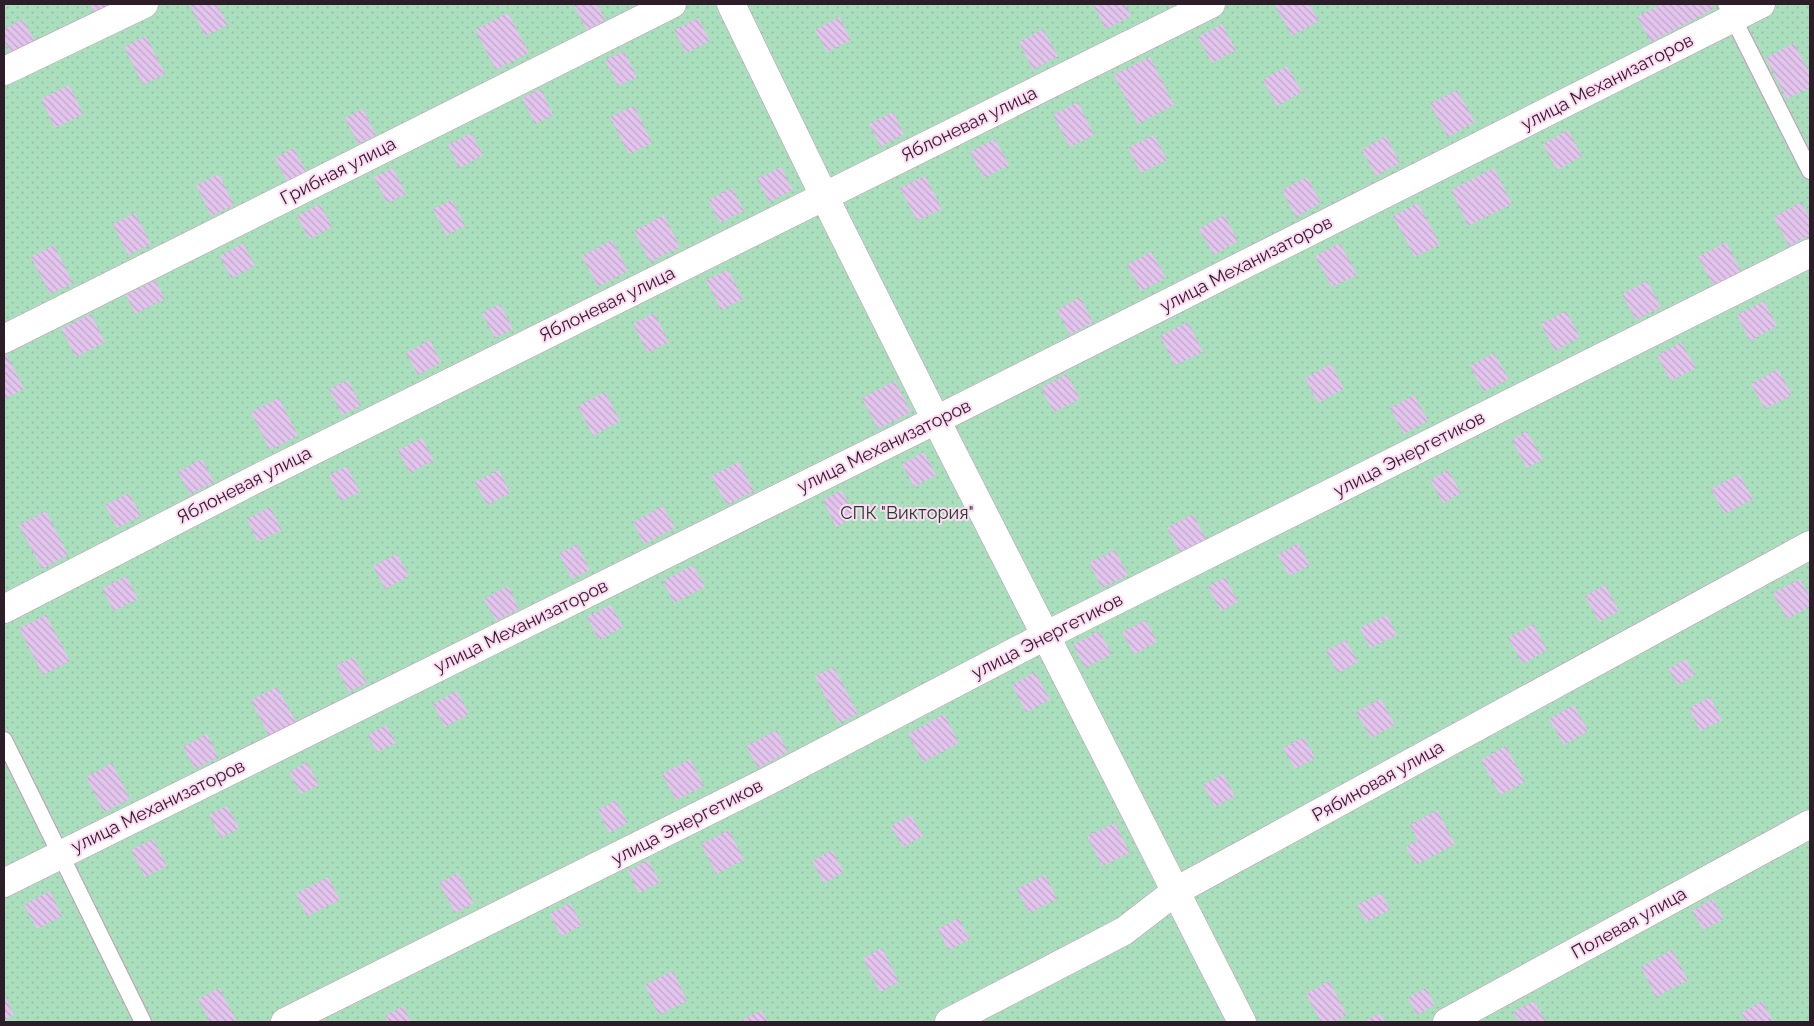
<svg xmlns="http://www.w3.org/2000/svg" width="1814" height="1026" viewBox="0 0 1814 1026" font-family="Raleway,sans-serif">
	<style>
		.grass { fill: url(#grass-dots) }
		.building { fill: url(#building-back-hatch) }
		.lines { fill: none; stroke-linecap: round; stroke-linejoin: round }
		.service-casing { stroke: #c399b6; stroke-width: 18 }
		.minor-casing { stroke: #c399b6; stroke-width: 29 }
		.service { stroke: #fff; stroke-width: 16 }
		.minor { stroke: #fff; stroke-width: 28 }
		.labels { text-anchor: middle; stroke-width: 4; stroke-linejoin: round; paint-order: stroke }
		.street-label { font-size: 18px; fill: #2d1d29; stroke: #fedaf3 }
		.park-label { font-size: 18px; fill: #1b402c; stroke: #fedaf3 }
	</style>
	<defs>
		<pattern id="grass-dots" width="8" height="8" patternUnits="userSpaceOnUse" patternTransform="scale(1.25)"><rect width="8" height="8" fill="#aadfbe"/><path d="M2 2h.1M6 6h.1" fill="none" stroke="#93bfa3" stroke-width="1.8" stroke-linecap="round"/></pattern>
		<pattern id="building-back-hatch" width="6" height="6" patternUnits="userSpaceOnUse" patternTransform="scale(1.25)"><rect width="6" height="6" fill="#e2c4ed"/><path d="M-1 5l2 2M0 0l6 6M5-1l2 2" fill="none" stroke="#c2a8cb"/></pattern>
	</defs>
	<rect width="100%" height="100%" fill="#fedaf3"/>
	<rect class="grass" x="4" y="4" width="1806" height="1018"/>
	<g class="building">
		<polygon points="90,4 115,4 95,14"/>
		<polygon points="192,4 217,4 228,25 205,36 190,5"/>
		<polygon points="573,4 597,4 605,20 587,30"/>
		<polygon points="1093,4 1125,4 1131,16 1106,29"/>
		<polygon points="1274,4 1309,4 1319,21 1292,36"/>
		<polygon points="1662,4 1710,4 1713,9 1651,42 1637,17"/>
		<polygon points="508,13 529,53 496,70 475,30"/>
		<polygon points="839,17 851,40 827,52 815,30"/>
		<polygon points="698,18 710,41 686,53 674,30"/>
		<polygon points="23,19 35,42 11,54 4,40 4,29"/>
		<polygon points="1222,24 1236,50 1212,63 1198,37"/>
		<polygon points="1043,29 1058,56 1033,70 1019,42"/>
		<polygon points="146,36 165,74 143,85 124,47"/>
		<polygon points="1794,43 1810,74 1810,87 1787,99 1766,58"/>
		<polygon points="624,51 637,77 618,86 605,60"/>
		<polygon points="1150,57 1174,105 1138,124 1114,75"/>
		<polygon points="1287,66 1302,92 1277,106 1263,80"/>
		<polygon points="69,85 83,114 55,128 41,99"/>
		<polygon points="541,89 553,115 535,124 522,98"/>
		<polygon points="1457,90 1475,122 1448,137 1430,104"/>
		<polygon points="1078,102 1094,135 1070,147 1053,115"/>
		<polygon points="634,106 652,143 629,154 610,117"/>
		<polygon points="363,109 376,135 358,144 345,118"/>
		<polygon points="893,112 904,134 881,147 869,124"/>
		<polygon points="1568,130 1582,156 1557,170 1543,144"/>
		<polygon points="471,133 483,155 459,168 448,145"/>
		<polygon points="1154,135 1167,160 1141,173 1128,148"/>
		<polygon points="1386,136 1400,163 1376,176 1362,150"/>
		<polygon points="995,139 1009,165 984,178 970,152"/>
		<polygon points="294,148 307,174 288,183 275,158"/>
		<polygon points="781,167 793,190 769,202 757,179"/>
		<polygon points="393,168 406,194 387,203 374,177"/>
		<polygon points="1494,168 1512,204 1468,226 1451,190"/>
		<polygon points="219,174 234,205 211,216 196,185"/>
		<polygon points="925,176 942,209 917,221 900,188"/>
		<polygon points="1307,177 1321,203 1296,217 1282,190"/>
		<polygon points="732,188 744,211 720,223 708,200"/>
		<polygon points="452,200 465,226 446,235 433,209"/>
		<polygon points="1801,202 1810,219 1810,235 1789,246 1774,217"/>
		<polygon points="1418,203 1440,244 1415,257 1393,216"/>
		<polygon points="320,204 332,227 309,239 297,216"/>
		<polygon points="135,213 151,244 128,255 113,224"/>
		<polygon points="664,215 680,247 650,262 634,231"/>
		<polygon points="1224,215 1238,241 1214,255 1199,229"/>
		<polygon points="612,240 628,271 598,287 582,256"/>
		<polygon points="1726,242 1741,271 1714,286 1698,257"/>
		<polygon points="243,243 255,266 231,278 220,256"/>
		<polygon points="1340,243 1357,275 1332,287 1315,256"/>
		<polygon points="54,245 73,283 50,294 31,257"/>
		<polygon points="1151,252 1166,278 1141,291 1127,265"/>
		<polygon points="728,270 743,299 721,310 706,280"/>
		<polygon points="155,280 165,299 135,314 126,295"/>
		<polygon points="1647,281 1661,307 1636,320 1622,294"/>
		<polygon points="1080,297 1093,322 1070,335 1057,310"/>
		<polygon points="1764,301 1777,326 1750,341 1737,315"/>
		<polygon points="500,304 513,329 495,338 482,313"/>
		<polygon points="1566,311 1580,337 1555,351 1541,324"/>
		<polygon points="654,313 669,342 648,353 633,324"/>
		<polygon points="91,314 105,342 76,357 61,329"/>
		<polygon points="1188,322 1203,352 1175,365 1160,336"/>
		<polygon points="430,340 441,363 418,375 406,353"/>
		<polygon points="1681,342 1696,368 1671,381 1657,356"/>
		<polygon points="4,349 24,389 4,399"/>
		<polygon points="1494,353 1509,379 1484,392 1470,366"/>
		<polygon points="1331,364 1344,389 1318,403 1305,378"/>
		<polygon points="1778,369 1792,395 1765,409 1751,384"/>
		<polygon points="1067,374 1080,399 1054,412 1041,388"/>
		<polygon points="348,380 361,406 342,415 329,389"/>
		<polygon points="895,381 911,412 878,429 862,398"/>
		<polygon points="605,392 620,421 593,436 578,406"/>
		<polygon points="1414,395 1428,421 1404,434 1390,408"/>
		<polygon points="279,398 298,436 270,450 251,412"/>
		<polygon points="1527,431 1543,459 1527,468 1512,440"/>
		<polygon points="422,438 434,460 410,473 398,450"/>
		<polygon points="924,452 936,475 914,487 902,464"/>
		<polygon points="202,459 214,482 190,494 178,472"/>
		<polygon points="739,462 754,491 727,505 711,476"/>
		<polygon points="347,466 360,492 341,501 329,475"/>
		<polygon points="499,470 510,493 487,505 475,482"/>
		<polygon points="1448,470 1461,493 1443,503 1430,480"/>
		<polygon points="1739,474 1753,499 1725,514 1711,489"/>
		<polygon points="842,490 855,517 836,527 823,500"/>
		<polygon points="129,493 141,516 117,528 105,505"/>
		<polygon points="663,506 675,528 644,544 633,522"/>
		<polygon points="270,507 282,530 258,542 247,519"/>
		<polygon points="46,511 68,555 42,569 19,525"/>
		<polygon points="1193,514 1206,539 1180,552 1167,528"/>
		<polygon points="1298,543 1310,565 1289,576 1278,555"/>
		<polygon points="577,544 590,570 572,579 559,554"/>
		<polygon points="1115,550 1128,575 1102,588 1089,563"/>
		<polygon points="397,554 409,576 385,589 373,566"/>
		<polygon points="693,565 705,587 674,603 663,581"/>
		<polygon points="126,576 138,599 114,611 102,589"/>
		<polygon points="1225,577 1238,602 1221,611 1208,587"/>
		<polygon points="1800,579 1810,597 1810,606 1787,619 1773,593"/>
		<polygon points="1605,585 1619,611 1599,622 1585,596"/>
		<polygon points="508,586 519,609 496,621 484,599"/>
		<polygon points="611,605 623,627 599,640 587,617"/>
		<polygon points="46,615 70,661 43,675 19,628"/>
		<polygon points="1387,615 1397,635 1370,648 1360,628"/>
		<polygon points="1146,620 1157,642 1134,654 1122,632"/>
		<polygon points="1533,624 1547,650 1523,664 1508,638"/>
		<polygon points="1099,631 1112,654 1085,668 1073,645"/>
		<polygon points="1346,640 1358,662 1338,673 1326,651"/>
		<polygon points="354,657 367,683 349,692 336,666"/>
		<polygon points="1686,659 1695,675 1678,685 1668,669"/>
		<polygon points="834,667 858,714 838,723 815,676"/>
		<polygon points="1035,672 1050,700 1026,712 1012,685"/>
		<polygon points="277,687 296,722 269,736 251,700"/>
		<polygon points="457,691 469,714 445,727 433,704"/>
		<polygon points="1710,697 1722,720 1700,731 1689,708"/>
		<polygon points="1381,699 1395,725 1371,738 1356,712"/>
		<polygon points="1574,705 1588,731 1564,745 1549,719"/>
		<polygon points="944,714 959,743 923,762 908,734"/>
		<polygon points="386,725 396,743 377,752 368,735"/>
		<polygon points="777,730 788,752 758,768 746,746"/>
		<polygon points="207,734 218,757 195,769 183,747"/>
		<polygon points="1304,737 1315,758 1295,769 1283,748"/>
		<polygon points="1506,746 1525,782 1500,795 1481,760"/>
		<polygon points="690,759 704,786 676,800 662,774"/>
		<polygon points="307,762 319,785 301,794 289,772"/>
		<polygon points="112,763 130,799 104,812 86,777"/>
		<polygon points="1223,774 1235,796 1215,807 1203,785"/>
		<polygon points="616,800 628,823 609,833 598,810"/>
		<polygon points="227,806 239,828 221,838 209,815"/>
		<polygon points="1437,810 1455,844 1416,865 1406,847 1418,840 1410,825"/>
		<polygon points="911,815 923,836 903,847 891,826"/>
		<polygon points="1115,823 1130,853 1102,866 1087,836"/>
		<polygon points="729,830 744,860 716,874 701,844"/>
		<polygon points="153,839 167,866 145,877 131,850"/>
		<polygon points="832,850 844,872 824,883 812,861"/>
		<polygon points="648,860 660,882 639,893 628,871"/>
		<polygon points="458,873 474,903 455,913 439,883"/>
		<polygon points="1045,875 1057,899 1029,913 1017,889"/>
		<polygon points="328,877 340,900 307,916 296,894"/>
		<polygon points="50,891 62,916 37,929 24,905"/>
		<polygon points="1381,893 1390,910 1366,922 1357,905"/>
		<polygon points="1713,899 1724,919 1703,930 1692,911"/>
		<polygon points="570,903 582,925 561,936 550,914"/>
		<polygon points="958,918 970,939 949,950 938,929"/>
		<polygon points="882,948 899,982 880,992 863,958"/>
		<polygon points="1672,950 1688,980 1656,997 1641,967"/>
		<polygon points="673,971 687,1001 659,1015 645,985"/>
		<polygon points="1329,981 1347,1015 1334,1022 1321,1022 1306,994"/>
		<polygon points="219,988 237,1022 210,1022 198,999"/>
		<polygon points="1426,988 1435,1005 1417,1015 1408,998"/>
		<polygon points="4,994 14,1015 4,1020"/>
		<polygon points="1534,1001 1546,1022 1519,1022 1513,1012"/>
		<polygon points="1762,1001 1773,1021 1746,1022 1741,1013"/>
		<polygon points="403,1006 411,1022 388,1022 385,1016"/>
		<polygon points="761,1010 768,1022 739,1022"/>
		<polygon points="1380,1013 1385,1022 1363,1022"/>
	</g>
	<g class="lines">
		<defs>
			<g id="service">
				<polyline points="1726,4 1810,171"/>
				<polyline points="4,740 143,1022"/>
			</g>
			<g id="minor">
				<polyline points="731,4 824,196 936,420 1242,1022"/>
				<polyline points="4,71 144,4"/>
				<polyline points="4,339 672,4"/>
				<polyline points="4,609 258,478 1211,4"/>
				<polyline points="4,883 936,420 1761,4"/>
				<polyline points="285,1022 770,780 1045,636 1810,253"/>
				<polyline points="949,1022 1124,931 1176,891 1810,545"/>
				<polyline points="1447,1022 1810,824"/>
			</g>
		</defs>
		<use href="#service" class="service-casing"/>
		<use href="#minor" class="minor-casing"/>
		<use href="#service" class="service"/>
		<use href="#minor" class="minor"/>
	</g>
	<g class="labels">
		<g class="street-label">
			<text transform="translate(1607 82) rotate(-27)" y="6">улица Механизаторов</text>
			<text transform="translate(969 124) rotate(-26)" y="6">Яблоневая улица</text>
			<text transform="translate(338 171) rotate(-27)" y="6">Грибная улица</text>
			<text transform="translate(1246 264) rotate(-27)" y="6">улица Механизаторов</text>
			<text transform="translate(607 304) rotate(-26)" y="6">Яблоневая улица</text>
			<text transform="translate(884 446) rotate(-26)" y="6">улица Механизаторов</text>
			<text transform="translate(1409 454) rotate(-27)" y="6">улица Энергетиков</text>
			<text transform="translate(244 485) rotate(-27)" y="6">Яблоневая улица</text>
			<text transform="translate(521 626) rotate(-26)" y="6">улица Механизаторов</text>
			<text transform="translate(1047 636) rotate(-27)" y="6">улица Энергетиков</text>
			<text transform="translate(1378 781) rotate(-29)" y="6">Рябиновая улица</text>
			<text transform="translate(158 806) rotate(-26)" y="6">улица Механизаторов</text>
			<text transform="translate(687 822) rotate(-27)" y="6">улица Энергетиков</text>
			<text transform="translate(1629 923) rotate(-29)" y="6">Полевая улица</text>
		</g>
		<g class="park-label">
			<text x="907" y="519">СПК "Виктория"</text>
		</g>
	</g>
	<rect width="1814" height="1026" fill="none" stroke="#2d1d29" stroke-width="10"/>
</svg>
